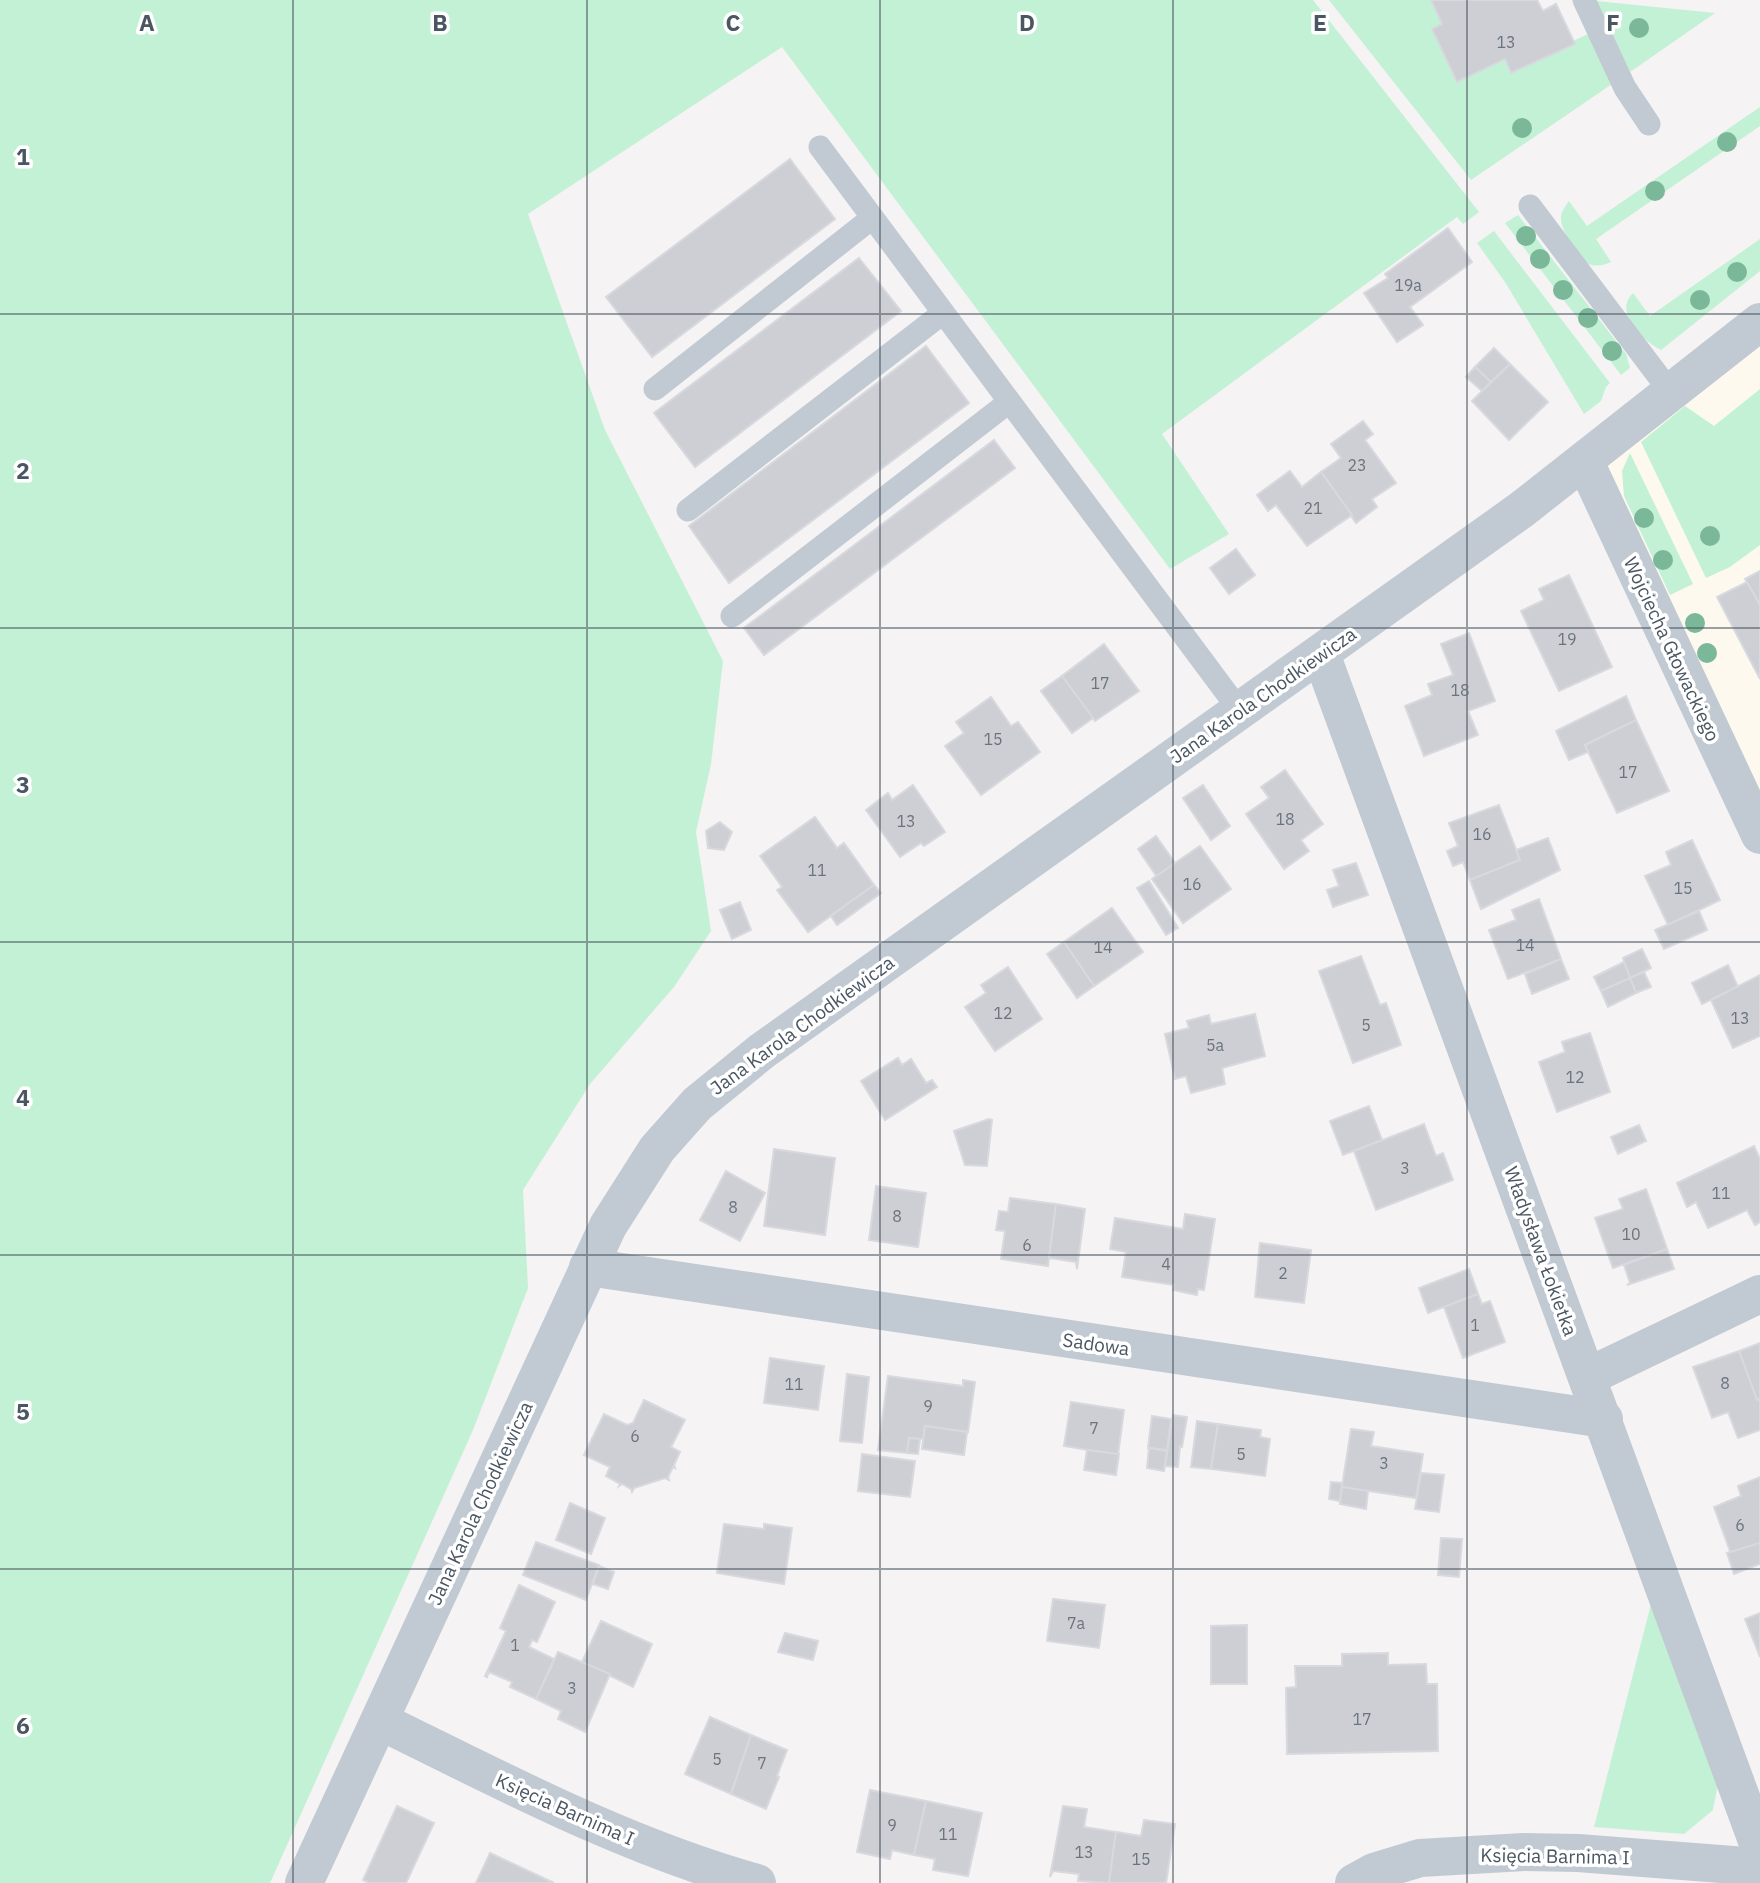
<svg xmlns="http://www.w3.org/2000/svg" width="1760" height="1883" viewBox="0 0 1760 1883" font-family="'IBM Plex Sans',sans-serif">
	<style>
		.commercial { fill: #fdf9ef }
		.green { fill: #c3f1d5 }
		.building { fill: #cdcfd5; stroke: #d7d9de; stroke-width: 2 }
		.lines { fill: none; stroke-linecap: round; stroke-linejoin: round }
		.lane { stroke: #c1cad2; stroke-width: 23 }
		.street { stroke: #c1cad2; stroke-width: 38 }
		.tree { fill: #7bb799 }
		.grid { fill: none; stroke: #4a5661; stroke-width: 2; stroke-opacity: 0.55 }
		.labels { text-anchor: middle; stroke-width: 7; stroke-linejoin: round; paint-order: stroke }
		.number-label { font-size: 16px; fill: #6b747e }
		.street-label { font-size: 19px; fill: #4a5661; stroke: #fff }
		.grid-label { font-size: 23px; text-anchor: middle; font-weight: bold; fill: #4a5661; stroke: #fff; stroke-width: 7; stroke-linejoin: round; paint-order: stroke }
	</style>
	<rect width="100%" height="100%" fill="#f5f3f3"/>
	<polygon class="commercial" points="1760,335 1760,819 1596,472"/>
	<g class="green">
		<polygon points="0,0 1313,0 1479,212 1463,224 1457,217 1162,434 1229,534 1170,569 782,47 528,214 605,430 723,661 711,764 696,832 711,931 674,987 590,1084 523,1190 528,1288 473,1430 270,1883 0,1883"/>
		<polygon points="1329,0 1431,0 1442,24 1433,30 1458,82 1505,59 1512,73 1574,44 1573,41 1588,34 1612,84 1471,180"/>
		<polygon points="1596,1 1715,13 1630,72"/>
		<path d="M 1760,107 L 1760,126 L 1596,239 L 1611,262 C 1604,265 1597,267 1589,264 C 1579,260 1559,228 1561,216 C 1562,211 1566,205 1569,201 L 1587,226 Z"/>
		<polygon points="1518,215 1626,354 1630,368 1621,375 1505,223"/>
		<polygon points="1494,231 1610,383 1606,387 1601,401 1584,414 1505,282 1477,243"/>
		<path d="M 1760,239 L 1760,271 L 1661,350 C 1643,341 1613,312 1633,293 L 1650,316 Z"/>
		<polygon points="1760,389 1760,545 1730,567 1706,578 1641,442 1685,406 1714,426"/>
		<polygon points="1630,453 1693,584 1670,595 1624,496 1622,471"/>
		<polygon points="1651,1604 1718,1784 1713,1810 1684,1834 1594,1827"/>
	</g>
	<g class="building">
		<polygon points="1431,0 1537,0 1543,11 1556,4 1575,44 1511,73 1505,59 1457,82 1432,29 1442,24"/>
		<polygon points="790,159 835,219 652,357 606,297"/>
		<polygon points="1448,228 1472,262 1410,307 1423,325 1397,342 1364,293 1388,278 1385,274"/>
		<polygon points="859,258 901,311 695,467 654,413"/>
		<polygon points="926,346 969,403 729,583 689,526"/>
		<polygon points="1494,348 1510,364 1491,382 1475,367"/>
		<polygon points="1510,364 1548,402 1509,440 1472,401"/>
		<polygon points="1475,367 1491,382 1482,391 1466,377"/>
		<polygon points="1363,421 1373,434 1365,440 1396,483 1372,499 1377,507 1356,523 1321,472 1341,458 1331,444"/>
		<polygon points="994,440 1015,468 764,655 744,628"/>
		<polygon points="1290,471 1302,487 1321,472 1352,515 1307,546 1276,505 1268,511 1257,495"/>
		<polygon points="1236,549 1255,575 1229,594 1210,568"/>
		<polygon points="1760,571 1760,605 1745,579"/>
		<polygon points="1569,575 1612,667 1559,691 1521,611 1544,600 1539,589"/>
		<polygon points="1747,582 1760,605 1760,679 1717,597"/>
		<polygon points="1469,633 1495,701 1468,711 1478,735 1424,756 1405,706 1432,695 1428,684 1453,675 1441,644"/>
		<polygon points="1104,644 1139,691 1095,721 1062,676"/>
		<polygon points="1062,676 1093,718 1072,733 1041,691"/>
		<polygon points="1626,696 1636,720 1585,745 1588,752 1569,760 1556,731"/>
		<polygon points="991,697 1011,726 1018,722 1040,752 981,795 945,746 964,733 956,722"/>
		<polygon points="1636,720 1669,791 1617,813 1585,745"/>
		<polygon points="1285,770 1323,824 1301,840 1309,851 1284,869 1246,814 1269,798 1261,787"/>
		<polygon points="913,785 945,832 924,846 921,843 900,857 866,810 888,793 892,800"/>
		<polygon points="1203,785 1230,826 1211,840 1183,798"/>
		<polygon points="1499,805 1520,860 1470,880 1463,862 1453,866 1447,851 1458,846 1449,823"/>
		<polygon points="815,817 837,848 844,843 874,885 808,932 777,890 782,887 760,856"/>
		<polygon points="720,822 732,832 724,850 708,848 706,831"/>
		<polygon points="1156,836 1175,863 1157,877 1138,849"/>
		<polygon points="1548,838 1560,870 1481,909 1470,880 1520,860 1516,850"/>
		<polygon points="1692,840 1720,900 1668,925 1645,876 1671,865 1666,852"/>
		<polygon points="1200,846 1231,889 1183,923 1152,879"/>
		<polygon points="1356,863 1368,895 1333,907 1327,890 1339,886 1333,870"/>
		<polygon points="1149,881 1178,928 1166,935 1137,888"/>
		<polygon points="874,885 881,893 837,925 831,916"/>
		<polygon points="1539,899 1561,959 1508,979 1489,930 1516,920 1512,910"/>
		<polygon points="740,902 751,930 732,939 720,910"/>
		<polygon points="1112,908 1143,952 1094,986 1064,942"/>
		<polygon points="1699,911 1707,930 1664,949 1655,930"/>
		<polygon points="1064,942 1094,986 1077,998 1047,954"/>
		<polygon points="1642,949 1651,968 1630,978 1623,958"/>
		<polygon points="1361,956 1380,1005 1386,1003 1401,1045 1353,1063 1319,971"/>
		<polygon points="1561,959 1569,979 1532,994 1525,974"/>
		<polygon points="1624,962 1630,978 1601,991 1594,977"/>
		<polygon points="1728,965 1738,987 1702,1004 1692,983"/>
		<polygon points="1008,967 1042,1019 995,1051 965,1007 986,993 981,985"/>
		<polygon points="1644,972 1651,987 1636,993 1630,978"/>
		<polygon points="1760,975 1760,1036 1733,1048 1711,1000"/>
		<polygon points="1630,978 1636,993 1608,1007 1601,991"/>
		<polygon points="1255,1014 1265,1056 1222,1068 1225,1084 1191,1093 1186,1076 1175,1079 1165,1034 1189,1028 1187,1021 1209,1015 1211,1024"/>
		<polygon points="1590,1033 1610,1092 1557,1112 1539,1062 1565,1052 1562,1042"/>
		<polygon points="898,1058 902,1065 911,1059 926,1083 932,1080 937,1087 885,1120 861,1081"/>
		<polygon points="1369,1106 1382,1140 1343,1155 1330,1121"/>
		<polygon points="989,1119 992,1120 987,1166 965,1165 954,1131"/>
		<polygon points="1424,1124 1436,1156 1443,1153 1453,1180 1376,1210 1354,1151"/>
		<polygon points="1639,1125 1646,1141 1618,1154 1611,1137"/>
		<polygon points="1754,1146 1760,1159 1760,1222 1755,1225 1747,1210 1708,1228 1696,1202 1687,1207 1677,1183"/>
		<polygon points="774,1149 835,1158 825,1235 764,1226"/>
		<polygon points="726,1171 765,1193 740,1241 700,1220"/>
		<polygon points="876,1186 926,1193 918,1247 869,1240"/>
		<polygon points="1646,1189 1667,1249 1613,1268 1595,1218 1623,1209 1619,1199"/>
		<polygon points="1010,1198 1056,1204 1048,1266 1001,1259 1005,1231 996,1230 999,1211 1008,1212"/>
		<polygon points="1056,1204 1085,1209 1077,1269 1076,1262 1049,1258"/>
		<polygon points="1185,1214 1215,1219 1204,1290 1198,1289 1197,1295 1173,1290 1174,1285 1122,1277 1126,1252 1110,1249 1115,1218 1183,1229"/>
		<polygon points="1260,1243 1311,1250 1304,1303 1255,1297"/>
		<polygon points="1667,1249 1674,1269 1627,1285 1630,1283 1624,1265"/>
		<polygon points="1469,1269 1478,1294 1428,1313 1419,1288"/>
		<polygon points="1478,1294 1482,1304 1490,1301 1505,1342 1463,1358 1444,1307"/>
		<polygon points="1760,1343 1760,1399 1757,1400 1739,1351"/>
		<polygon points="1739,1351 1757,1400 1760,1399 1760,1430 1738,1438 1728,1412 1712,1418 1693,1367"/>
		<polygon points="770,1358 824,1366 818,1410 764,1403"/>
		<polygon points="847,1374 869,1377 862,1443 840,1441"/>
		<polygon points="888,1376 963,1386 963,1380 975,1382 968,1432 925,1426 923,1439 909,1438 907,1453 878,1450"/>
		<polygon points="644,1400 685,1420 671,1447 680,1452 674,1465 675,1468 673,1467 668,1477 669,1480 665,1478 634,1488 632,1492 631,1489 622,1484 619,1486 620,1484 606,1476 610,1467 584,1455 604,1414 627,1425 633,1423"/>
		<polygon points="1071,1402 1124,1410 1118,1455 1064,1446"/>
		<polygon points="1173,1415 1187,1417 1182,1447 1180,1446 1178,1467 1165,1466"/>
		<polygon points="1152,1416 1171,1419 1167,1450 1148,1448"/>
		<polygon points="1197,1421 1218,1424 1211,1469 1191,1467"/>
		<polygon points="1218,1424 1261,1430 1260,1437 1270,1439 1265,1476 1211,1469"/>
		<polygon points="925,1426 967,1432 964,1455 922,1449"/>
		<polygon points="1351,1429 1374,1432 1371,1446 1423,1454 1416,1498 1342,1487"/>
		<polygon points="909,1438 920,1439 918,1454 907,1453"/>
		<polygon points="1149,1448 1167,1451 1164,1471 1147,1468"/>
		<polygon points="1087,1450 1119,1454 1116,1475 1084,1470"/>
		<polygon points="862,1454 915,1461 910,1497 858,1491"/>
		<polygon points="1421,1473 1444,1475 1439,1512 1415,1509"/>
		<polygon points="1760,1477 1760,1543 1731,1554 1714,1507 1741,1496 1738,1486"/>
		<polygon points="1331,1482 1342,1483 1340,1501 1329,1499"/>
		<polygon points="1342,1487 1368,1491 1366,1509 1340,1504"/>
		<polygon points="570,1503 605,1518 591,1554 556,1540"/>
		<polygon points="724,1524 764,1529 764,1524 792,1528 784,1584 717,1573"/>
		<polygon points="1441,1538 1462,1539 1459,1577 1438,1575"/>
		<polygon points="536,1542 599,1565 586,1600 523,1575"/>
		<polygon points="1760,1543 1760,1564 1734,1574 1727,1553"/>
		<polygon points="599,1566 614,1572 608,1589 593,1584"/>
		<polygon points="519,1585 555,1602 537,1642 532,1640 529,1647 554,1659 536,1699 510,1687 512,1682 489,1672 487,1677 485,1676 506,1631 500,1628"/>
		<polygon points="1053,1599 1105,1605 1099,1648 1047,1641"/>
		<polygon points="1760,1613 1760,1657 1745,1619"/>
		<polygon points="601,1621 652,1644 633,1687 582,1662"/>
		<polygon points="1247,1625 1247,1684 1211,1684 1211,1626"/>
		<polygon points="785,1633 818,1641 813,1660 778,1652"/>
		<polygon points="558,1652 610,1674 585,1732 558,1719 561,1711 536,1699"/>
		<polygon points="1388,1653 1388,1665 1426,1664 1427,1684 1437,1684 1438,1751 1287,1754 1286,1688 1296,1687 1295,1666 1342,1666 1342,1654"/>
		<polygon points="710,1717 751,1735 731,1794 685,1774"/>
		<polygon points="751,1735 787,1750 777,1776 779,1777 766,1809 731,1794"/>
		<polygon points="870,1790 926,1801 914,1855 892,1850 890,1859 857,1852"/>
		<polygon points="926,1801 982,1813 968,1876 933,1870 935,1859 914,1855"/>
		<polygon points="397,1806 434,1823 406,1883 369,1883 363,1880"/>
		<polygon points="1063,1806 1087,1809 1084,1827 1116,1832 1109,1883 1078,1881 1079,1874 1053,1871 1050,1877"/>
		<polygon points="1144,1820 1175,1824 1166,1883 1109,1883 1116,1832 1141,1836"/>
		<polygon points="490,1853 554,1883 476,1883"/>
	</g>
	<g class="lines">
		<g class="lane">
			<polyline points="1584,0 1625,88 1649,124"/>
			<polyline points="820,147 1240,711"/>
			<polyline points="1530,206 1672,394"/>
			<polyline points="655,389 872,218"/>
			<polyline points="688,510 943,313"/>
			<polyline points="732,616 1009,402"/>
		</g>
		<g class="street">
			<polyline points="1585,462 1760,835"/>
			<polyline points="1321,654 1760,1849"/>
			<polyline points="588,1267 1604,1419"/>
			<polyline points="1587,1377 1760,1294"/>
			<path d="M 380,1721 C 502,1781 625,1846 757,1883"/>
			<polyline points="304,1883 608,1226 657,1149 697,1104 762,1051 1521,510 1760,322"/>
			<polyline points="1354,1883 1374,1872 1420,1858 1524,1852 1578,1853 1760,1867"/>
		</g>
	</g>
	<g class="tree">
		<circle cx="1639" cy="28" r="10"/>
		<circle cx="1522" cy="128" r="10"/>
		<circle cx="1727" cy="142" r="10"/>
		<circle cx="1655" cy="191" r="10"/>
		<circle cx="1526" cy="236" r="10"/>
		<circle cx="1540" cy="259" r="10"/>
		<circle cx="1737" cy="272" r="10"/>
		<circle cx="1563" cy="290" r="10"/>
		<circle cx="1700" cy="300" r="10"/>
		<circle cx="1588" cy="318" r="10"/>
		<circle cx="1612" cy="351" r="10"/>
		<circle cx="1644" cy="518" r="10"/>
		<circle cx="1710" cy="536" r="10"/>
		<circle cx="1663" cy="560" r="10"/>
		<circle cx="1695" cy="623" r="10"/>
		<circle cx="1707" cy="653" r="10"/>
	</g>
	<path class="grid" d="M 293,0 L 293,1883M 587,0 L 587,1883M 880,0 L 880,1883M 1173,0 L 1173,1883M 1467,0 L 1467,1883M 0,314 L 1760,314M 0,628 L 1760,628M 0,942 L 1760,942M 0,1255 L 1760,1255M 0,1569 L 1760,1569"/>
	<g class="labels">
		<g class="number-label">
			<text x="1506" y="48">13</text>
			<text x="1408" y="291">19a</text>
			<text x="1357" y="471">23</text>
			<text x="1313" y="514">21</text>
			<text x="1567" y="645">19</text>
			<text x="1100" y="689">17</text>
			<text x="1460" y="696">18</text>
			<text x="993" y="745">15</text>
			<text x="1628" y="778">17</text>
			<text x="1285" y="825">18</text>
			<text x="906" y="827">13</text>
			<text x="1482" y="840">16</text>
			<text x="817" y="876">11</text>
			<text x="1192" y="890">16</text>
			<text x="1683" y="894">15</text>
			<text x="1525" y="951">14</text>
			<text x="1103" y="953">14</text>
			<text x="1003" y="1019">12</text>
			<text x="1740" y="1024">13</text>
			<text x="1366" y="1031">5</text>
			<text x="1215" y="1051">5a</text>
			<text x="1575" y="1083">12</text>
			<text x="1405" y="1174">3</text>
			<text x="1721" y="1199">11</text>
			<text x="733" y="1213">8</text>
			<text x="897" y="1222">8</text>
			<text x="1631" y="1240">10</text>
			<text x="1027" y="1251">6</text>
			<text x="1166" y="1270">4</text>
			<text x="1283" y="1279">2</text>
			<text x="1475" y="1331">1</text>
			<text x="1725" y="1389">8</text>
			<text x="794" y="1390">11</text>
			<text x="928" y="1412">9</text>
			<text x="1094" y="1434">7</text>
			<text x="635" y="1442">6</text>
			<text x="1241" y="1460">5</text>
			<text x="1384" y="1469">3</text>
			<text x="1740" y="1531">6</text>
			<text x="1076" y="1629">7a</text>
			<text x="515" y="1651">1</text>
			<text x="572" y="1694">3</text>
			<text x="1362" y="1725">17</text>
			<text x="717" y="1765">5</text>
			<text x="762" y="1769">7</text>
			<text x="892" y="1831">9</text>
			<text x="948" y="1840">11</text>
			<text x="1084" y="1858">13</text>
			<text x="1141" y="1865">15</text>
		</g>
		<g class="street-label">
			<text transform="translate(1672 649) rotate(65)" y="7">Wojciecha Głowackiego</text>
			<text transform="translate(1263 695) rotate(-35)" y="7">Jana Karola Chodkiewicza</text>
			<text transform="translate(802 1025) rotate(-36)" y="7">Jana Karola Chodkiewicza</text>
			<text transform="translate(1541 1251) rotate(70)" y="7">Władysława Łokietka</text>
			<text transform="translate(1096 1344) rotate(8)" y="7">Sadowa</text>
			<text transform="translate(480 1503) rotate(-65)" y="7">Jana Karola Chodkiewicza</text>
			<text transform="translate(565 1809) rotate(24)" y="7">Księcia Barnima I</text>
			<text transform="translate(1555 1856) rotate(1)" y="7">Księcia Barnima I</text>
		</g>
	</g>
	<g class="grid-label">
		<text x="147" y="31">A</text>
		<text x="440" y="31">B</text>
		<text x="733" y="31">C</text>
		<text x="1027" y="31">D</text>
		<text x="1320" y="31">E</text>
		<text x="1613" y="31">F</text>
		<text x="23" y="165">1</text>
		<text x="23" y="479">2</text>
		<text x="23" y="793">3</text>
		<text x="23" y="1106">4</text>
		<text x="23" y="1420">5</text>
		<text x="23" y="1734">6</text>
	</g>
</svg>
